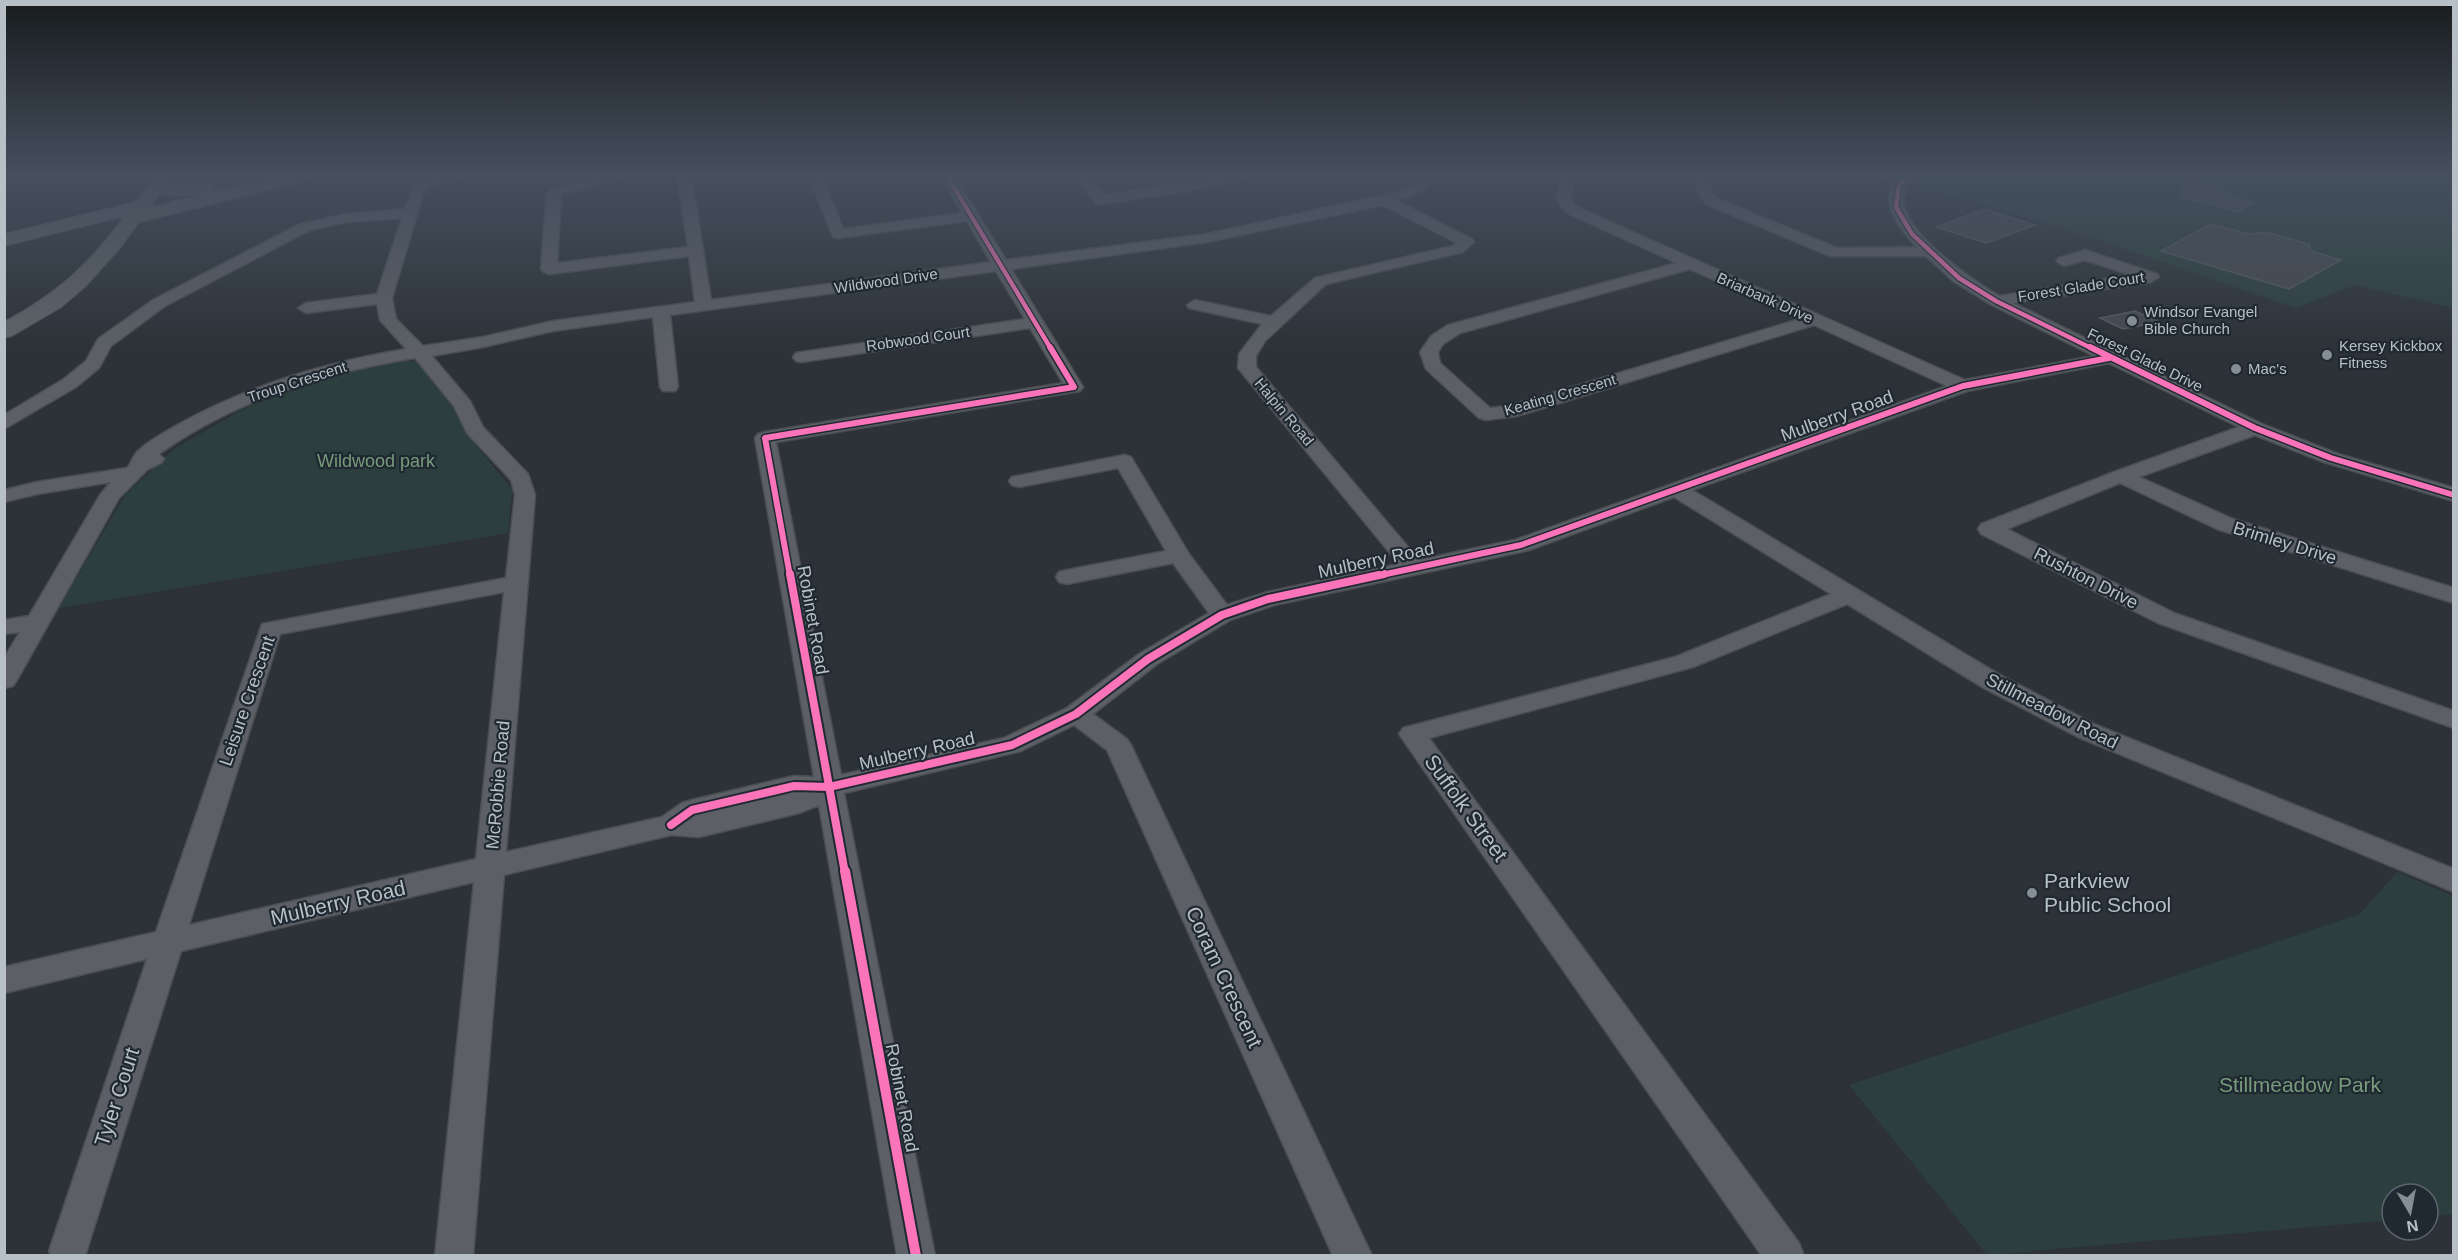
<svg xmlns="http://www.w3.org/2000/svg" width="2458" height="1260" viewBox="0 0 2458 1260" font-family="Arial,sans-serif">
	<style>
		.green { fill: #2c3f3e }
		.building { fill: #454a4f; stroke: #545a5f; stroke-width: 1.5 }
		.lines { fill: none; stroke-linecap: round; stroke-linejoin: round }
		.minor-casing { stroke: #4a4e52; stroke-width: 3 }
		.major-casing { stroke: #4a4f54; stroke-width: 2 }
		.highway-casing { stroke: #494e53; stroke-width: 3 }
		.minor { fill: #5c6066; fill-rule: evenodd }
		.major { fill: #5e6367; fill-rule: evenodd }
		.highway { fill: #616366; fill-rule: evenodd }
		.cycleway-far3-casing { stroke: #202932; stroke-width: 7 }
		.cycleway-far2-casing { stroke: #202932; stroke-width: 9 }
		.cycleway-far1-casing { stroke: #202932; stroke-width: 12 }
		.cycleway-casing { stroke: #202932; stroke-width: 14 }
		.cycleway-far3 { stroke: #fb73b8; stroke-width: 4.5 }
		.cycleway-far2 { stroke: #fb73b8; stroke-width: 6 }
		.cycleway-far1 { stroke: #fb73b8; stroke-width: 8 }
		.cycleway { stroke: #fb73b8; stroke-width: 10 }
		.poi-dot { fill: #868e95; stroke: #202932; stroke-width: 2 }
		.labels { text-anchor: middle; stroke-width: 4.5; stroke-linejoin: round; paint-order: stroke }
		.far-street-label { font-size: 15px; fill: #b7bfc7; stroke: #202932 }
		.far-poi-label { font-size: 15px; fill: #b7bfc7; stroke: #202932; text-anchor: start }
		.street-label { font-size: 18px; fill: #b7bfc7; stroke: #202932 }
		.park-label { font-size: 18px; fill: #779b7b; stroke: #202932 }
		.near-street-label { font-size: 21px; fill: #b7bfc7; stroke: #202932 }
		.near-poi-label { font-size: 21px; fill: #b7bfc7; stroke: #202932; text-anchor: start }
		.near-park-label { font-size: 21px; fill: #779b7b; stroke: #202932 }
	</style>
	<rect width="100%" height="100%" fill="#2c3237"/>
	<g class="green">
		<polygon points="1926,174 2453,174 2453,308 2355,285 2295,308 2100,240 1913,183"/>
		<polygon points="395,360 418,362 450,401 476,446 512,489 508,533 59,608 125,495 174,449 245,408 325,379"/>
		<polygon points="2397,872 2453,896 2453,1214 2428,1216 2428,1194 2392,1194 2392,1220 1987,1255 1849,1085 2360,914"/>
	</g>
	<g class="building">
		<polygon points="2185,177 2208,183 2233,197 2256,203 2237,212 2181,197"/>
		<polygon points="1985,209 2035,225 1986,243 1936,227"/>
		<polygon points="2211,224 2248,234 2265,232 2309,244 2311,251 2341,260 2289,289 2161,251"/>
		<polygon points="2135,311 2159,322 2123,329 2100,318"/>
	</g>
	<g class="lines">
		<defs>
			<g id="minor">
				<path d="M 445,174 L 467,174 L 465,177 L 430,186 L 424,191 L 392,298 L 396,319 L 423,346 L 483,337 L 553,321 L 695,302 L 689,256 L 549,274 L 544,272 L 541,269 L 547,193 L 549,190 L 606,174 L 627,174 L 625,177 L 561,195 L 557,263 L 688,247 L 677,174 L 691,174 L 711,300 L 991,262 L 967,221 L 838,238 L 833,237 L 808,174 L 822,174 L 843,229 L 962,213 L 939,174 L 953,174 L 1006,260 L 1207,234 L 1393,193 L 1412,186 L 1423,174 L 1437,174 L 1421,192 L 1397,201 L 1472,239 L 1474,242 L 1463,252 L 1326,284 L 1265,341 L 1256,356 L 1256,367 L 1419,560 L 1515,540 L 1947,386 L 1814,325 L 1517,416 L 1486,420 L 1479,418 L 1426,369 L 1420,352 L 1431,336 L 1448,325 L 1677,263 L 1567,213 L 1556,199 L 1562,174 L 1576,174 L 1570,199 L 1577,207 L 1965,380 L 2094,356 L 1990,304 L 1953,281 L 1926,256 L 1830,256 L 1706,204 L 1696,190 L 1695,174 L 1709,174 L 1710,190 L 1716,198 L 1837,248 L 1917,247 C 1901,231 1879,204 1895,181 L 1871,177 L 1869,174 L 1919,174 C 1915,178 1908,182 1906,187 C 1887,224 1973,280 1999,296 L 2131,275 L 2085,260 L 2064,266 L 2056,261 L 2059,258 L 2085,250 L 2157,274 L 2159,277 L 2151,282 L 2013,303 L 2262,424 L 2338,454 L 2454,488 L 2454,501 L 2324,462 L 2255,435 L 2139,477 L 2233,519 L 2454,588 L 2454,603 L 2217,529 L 2120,483 L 2007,529 L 2174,613 L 2454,711 L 2454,728 L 2158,623 L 1981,534 L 1978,529 L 1981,524 L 2114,472 L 2239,427 L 2109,363 L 1967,391 L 1692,490 L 2000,675 L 2096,725 L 2454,869 L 2454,892 L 2078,737 L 1982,687 L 1847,604 L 1693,667 L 1429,738 L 1799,1243 L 1804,1256 L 1762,1256 L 1399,734 L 1403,728 L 1675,657 L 1831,594 L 1674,497 L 1529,550 L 1274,605 L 1230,620 L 1157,664 L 1093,714 L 1127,739 L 1131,745 L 1372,1256 L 1333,1256 L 1107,750 L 1074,725 L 1021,751 L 844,793 L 935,1256 L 897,1256 L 819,805 L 799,813 L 699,837 L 671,835 L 504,875 L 473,1256 L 435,1256 L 474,882 L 181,951 L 85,1256 L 51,1256 L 49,1251 L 147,959 L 4,993 L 4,967 L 156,932 L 262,624 L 506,578 L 515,495 L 511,480 L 467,433 L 454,406 L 415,358 C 323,373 235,400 159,454 L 164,459 L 161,463 L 147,470 L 119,498 L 17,680 L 13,686 L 4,688 L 4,658 L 20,632 L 4,634 L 4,620 L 29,616 L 100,495 L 111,482 L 37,494 L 4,502 L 4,490 L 37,482 L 127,468 C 132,463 132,457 137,452 C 148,441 165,432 179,424 C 250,385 327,362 406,349 L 380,320 L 377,304 L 306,313 L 298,308 L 306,303 L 377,294 L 402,218 L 346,222 L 310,230 L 165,306 L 111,346 L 99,368 L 76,387 L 4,429 L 4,415 L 64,379 L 86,361 L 98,339 L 153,300 L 300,224 L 346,214 L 405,209 C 414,182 417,181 445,174 ZM 1383,205 L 1457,243 L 1453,246 L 1315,278 L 1271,316 L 1195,300 L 1187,305 L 1189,308 L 1262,324 L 1239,354 L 1238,368 L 1399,564 L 1268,592 L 1227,605 L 1189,554 L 1131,457 L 1124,455 L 1012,477 L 1009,481 L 1012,485 L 1019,487 L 1118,468 L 1166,551 L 1067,570 L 1059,572 L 1056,577 L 1059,582 L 1067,584 L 1173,563 L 1209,613 L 1139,654 L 1067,708 L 1004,738 L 841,775 L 776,442 L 1080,391 L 1083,387 L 1011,269 L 1207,242 ZM 1690,269 L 1800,319 L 1508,406 L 1490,408 L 1440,363 L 1438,352 L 1443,344 L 1460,333 ZM 996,271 L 1025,319 L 802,352 L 796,353 L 793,357 L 796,361 L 802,362 L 1030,328 L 1063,383 L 765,432 L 758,434 L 755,438 L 814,777 L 794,776 L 692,800 L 682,803 L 662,817 L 506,852 L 535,495 L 528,474 L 483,427 L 470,401 L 432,356 L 483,347 L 553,331 L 653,317 L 660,387 L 663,391 L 675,391 L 678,387 L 670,315 ZM 504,592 L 476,859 L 189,925 L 280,634 Z"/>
				<polygon points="1072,174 1086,174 1104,195 1230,174 1256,174 1249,178 1175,193 1101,204 1096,203"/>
			</g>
			<path id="major" d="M 156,174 L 174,174 L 120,248 L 85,287 L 60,308 L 12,336 L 4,338 L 4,322 C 59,292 88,265 125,216 L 4,246 L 4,234 L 135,202 Z"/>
			<polygon id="highway" points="286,174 317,174 314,178 131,224 124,222 121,218 124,214 201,195 161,195 151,181 153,177 167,177 173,185 212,185 214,189 212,192"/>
		</defs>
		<use href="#minor" class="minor-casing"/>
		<use href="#major" class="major-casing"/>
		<use href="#highway" class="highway-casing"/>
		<use href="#minor" class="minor"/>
		<use href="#major" class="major"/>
		<use href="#highway" class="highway"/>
		<defs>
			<g id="cycleway-far3">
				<polyline points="946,174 1051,349"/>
				<polyline points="1912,174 1899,185 1896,207 1912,234 1959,278 1996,301 2093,349"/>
			</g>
			<g id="cycleway-far2">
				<polyline points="2090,347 2255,428 2331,458 2454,495"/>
				<polyline points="790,576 765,438 1074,387 1050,347"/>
				<polyline points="1377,576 1521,545 1963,386 2109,358"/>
			</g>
			<g id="cycleway-far1">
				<polyline points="790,574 845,873"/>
				<polyline points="671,825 692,810 794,786 829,787 1012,745 1076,714 1148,659 1222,615 1268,599 1384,574"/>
			</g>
			<polyline id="cycleway" points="845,871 916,1256"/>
		</defs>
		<use href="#cycleway-far3" class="cycleway-far3-casing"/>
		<use href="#cycleway-far2" class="cycleway-far2-casing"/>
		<use href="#cycleway-far1" class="cycleway-far1-casing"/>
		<use href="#cycleway" class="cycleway-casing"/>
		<use href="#cycleway-far3" class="cycleway-far3"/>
		<use href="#cycleway-far2" class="cycleway-far2"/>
		<use href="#cycleway-far1" class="cycleway-far1"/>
		<use href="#cycleway" class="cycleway"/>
	</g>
	<linearGradient id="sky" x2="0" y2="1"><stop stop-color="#181c1e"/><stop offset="0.5" stop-color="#454f5e"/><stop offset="1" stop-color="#454f5e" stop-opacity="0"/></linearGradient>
	<rect width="2458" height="350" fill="url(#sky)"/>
	<g class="poi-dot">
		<circle cx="2132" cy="321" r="6"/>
		<circle cx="2327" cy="355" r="6"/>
		<circle cx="2236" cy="369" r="6"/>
		<circle cx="2032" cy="893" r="6"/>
	</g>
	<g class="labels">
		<g class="far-street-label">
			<text transform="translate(886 281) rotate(-8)" y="5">Wildwood Drive</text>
			<text transform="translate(2081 287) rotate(-9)" y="5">Forest Glade Court</text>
			<text transform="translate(1765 298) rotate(24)" y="5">Briarbank Drive</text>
			<text transform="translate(918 339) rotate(-8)" y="5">Robwood Court</text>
			<text transform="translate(2145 360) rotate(26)" y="5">Forest Glade Drive</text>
			<text transform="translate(297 382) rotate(-18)" y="5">Troup Crescent</text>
			<text transform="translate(1560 395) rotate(-16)" y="5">Keating Crescent</text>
			<text transform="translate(1284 412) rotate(50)" y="5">Halpin Road</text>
		</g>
		<g class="far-poi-label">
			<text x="2144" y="317">Windsor Evangel<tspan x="2144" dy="17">Bible Church</tspan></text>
			<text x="2339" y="351">Kersey Kickbox<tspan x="2339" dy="17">Fitness</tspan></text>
			<text x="2248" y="374">Mac's</text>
		</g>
		<g class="street-label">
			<text transform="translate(1837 416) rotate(-20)" y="6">Mulberry Road</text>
			<text transform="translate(2285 543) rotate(17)" y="6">Brimley Drive</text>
			<text transform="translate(1376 560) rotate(-12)" y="6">Mulberry Road</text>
			<text transform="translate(2086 578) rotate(27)" y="6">Rushton Drive</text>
			<text transform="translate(813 620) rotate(80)" y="6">Robinet Road</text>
			<text transform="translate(247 701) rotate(-71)" y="6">Leisure Crescent</text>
			<text transform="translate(2052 711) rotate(27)" y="6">Stillmeadow Road</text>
			<text transform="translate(917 751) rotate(-13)" y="6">Mulberry Road</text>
			<text transform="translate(498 785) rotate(-85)" y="6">McRobbie Road</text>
			<text transform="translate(902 1098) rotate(79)" y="6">Robinet Road</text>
		</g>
		<g class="park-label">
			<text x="376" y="467">Wildwood park</text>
		</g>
		<g class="near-street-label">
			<text transform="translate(1466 808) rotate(54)" y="7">Suffolk Street</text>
			<text transform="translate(338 903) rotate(-13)" y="7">Mulberry Road</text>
			<text transform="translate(1224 977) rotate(65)" y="7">Coram Crescent</text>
			<text transform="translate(117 1097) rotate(-72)" y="7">Tyler Court</text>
		</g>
		<g class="near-poi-label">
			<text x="2044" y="888">Parkview<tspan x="2044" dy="24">Public School</tspan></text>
		</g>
		<g class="near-park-label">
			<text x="2300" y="1092">Stillmeadow Park</text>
		</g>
	</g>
	<rect width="2458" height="1260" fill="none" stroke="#b7bfc7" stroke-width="12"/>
	<g transform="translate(2410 1212) rotate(170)"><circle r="28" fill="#202932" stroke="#5c656e" stroke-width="1.5"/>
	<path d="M0-4.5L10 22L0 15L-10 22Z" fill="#868e95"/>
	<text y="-9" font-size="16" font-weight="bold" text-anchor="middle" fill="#b7bfc7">N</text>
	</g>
</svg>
